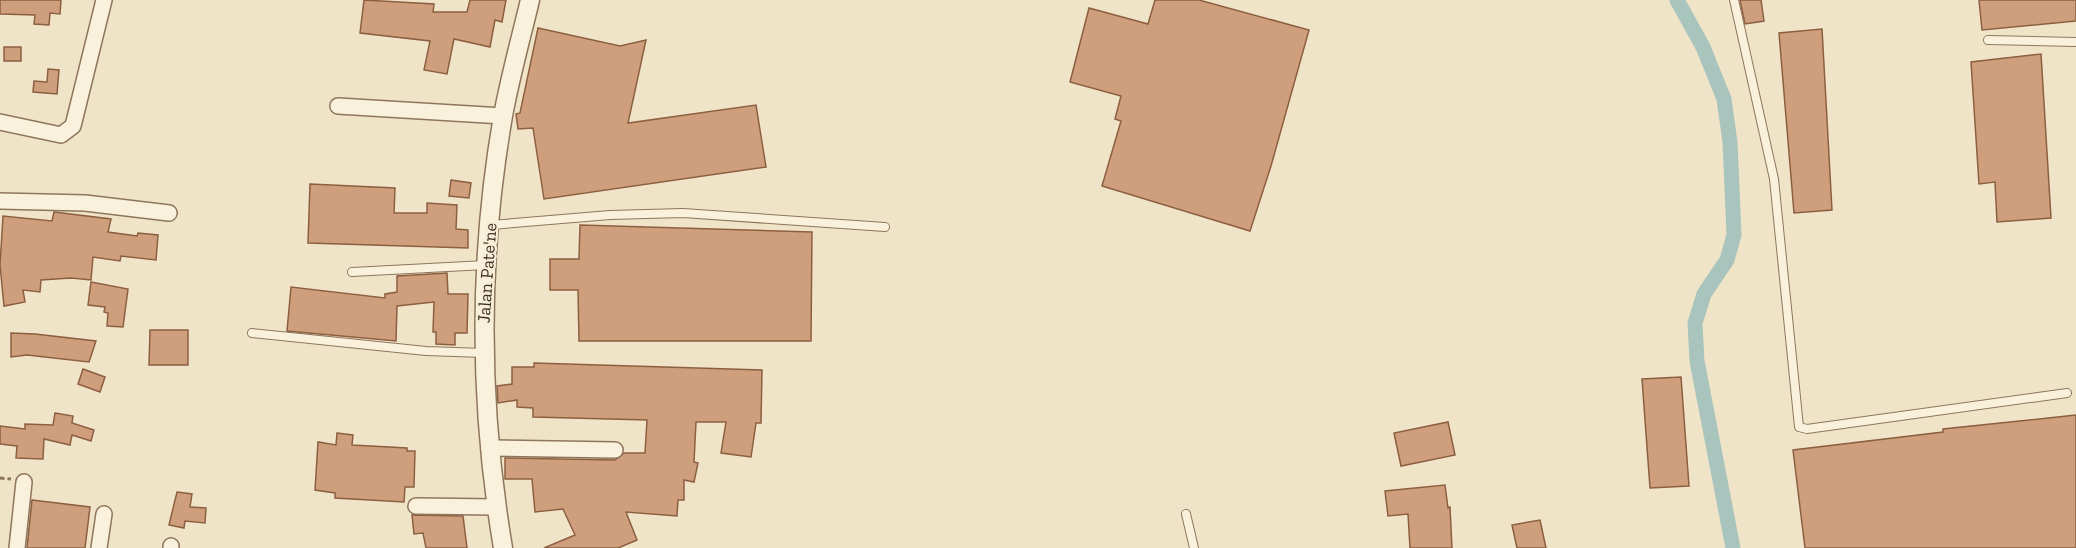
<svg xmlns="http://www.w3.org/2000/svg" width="2076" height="548" viewBox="0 0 2076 548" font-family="'Zilla Slab',serif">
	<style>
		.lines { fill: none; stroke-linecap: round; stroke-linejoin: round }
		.canal { stroke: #a9c4bc; stroke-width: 15 }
		.building { fill: #cf9f7d; stroke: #8d5f41; stroke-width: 1.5 }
		.service-casing { stroke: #8d765c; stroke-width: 10 }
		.minor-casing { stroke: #8d765c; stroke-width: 18 }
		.tertiary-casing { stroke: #8d765c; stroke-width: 21 }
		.path { stroke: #8d765c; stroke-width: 3; stroke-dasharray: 4.5 3; stroke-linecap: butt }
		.service { stroke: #faf1dc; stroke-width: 8 }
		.minor { stroke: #faf1dc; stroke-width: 15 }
		.tertiary { stroke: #faf1dc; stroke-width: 18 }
		.labels { text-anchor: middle; stroke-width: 4.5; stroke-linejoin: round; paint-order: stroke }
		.street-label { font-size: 18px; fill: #3d2e20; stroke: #f7eed8 }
	</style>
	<rect width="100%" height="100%" fill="#f0e4c8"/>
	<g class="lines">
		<polyline class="canal" points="1677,0 1703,47 1724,99 1730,142 1734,235 1727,260 1704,294 1695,323 1697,361 1733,548"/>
	</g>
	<g class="building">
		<polygon points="0,0 61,0 60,14 50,13 49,25 34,24 35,15 0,14"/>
		<polygon points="364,0 434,4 433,12 467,12 470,0 506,0 502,22 495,20 490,47 454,39 447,74 424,70 430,41 360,33"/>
		<polygon points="1155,0 1199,0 1309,30 1271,166 1250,231 1102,186 1121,121 1115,119 1121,96 1070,82 1089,8 1148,24"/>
		<polygon points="1740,0 1761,0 1764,21 1745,24"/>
		<polygon points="1979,0 2076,0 2076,21 1982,30"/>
		<polygon points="538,28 620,46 646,40 628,123 756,105 766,167 544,199 533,128 518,129 516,114 520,113"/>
		<polygon points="1822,29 1832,210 1794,213 1779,33"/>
		<rect x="4" y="47" width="17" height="14"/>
		<polygon points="2041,54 2051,218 1997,222 1995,182 1979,184 1971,62"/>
		<polygon points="48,69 59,70 57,94 33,92 34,81 47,82"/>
		<polygon points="451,180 471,183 469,198 449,196"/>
		<polygon points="310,184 395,188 394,213 427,213 427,203 457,205 456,229 468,230 468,248 308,243"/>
		<polygon points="54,212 111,219 108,232 137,236 138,233 158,235 156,260 121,256 120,261 93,257 91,280 71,278 41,280 40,292 23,290 25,302 4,306 0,265 3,216 52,221"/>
		<polygon points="580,225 812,232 811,341 579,341 578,290 550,290 550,259 579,259"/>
		<polygon points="447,273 448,294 468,294 467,333 455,333 455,345 436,344 436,332 433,332 434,302 397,306 396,341 287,331 291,287 385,298 385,294 397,292 397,276"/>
		<polygon points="91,282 128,289 123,327 107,326 108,313 104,312 105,307 88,305"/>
		<polygon points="150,330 188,330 188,365 149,365"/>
		<polygon points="11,333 35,334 96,341 89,362 27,355 11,357"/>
		<polygon points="534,363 762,370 761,423 756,423 751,457 721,453 726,422 696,422 694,462 698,463 694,482 684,480 684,500 678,500 677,516 626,512 637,540 618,548 544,548 575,535 563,509 535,512 532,479 505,479 505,458 615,460 624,453 645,453 647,420 533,417 533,408 517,407 517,400 498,403 497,386 512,384 512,367 534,367"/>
		<polygon points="83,369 105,377 100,392 78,384"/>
		<polygon points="1681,377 1689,486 1650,488 1642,379"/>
		<polygon points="55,413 73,416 72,423 94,430 91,441 72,435 70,445 44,439 43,459 16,458 17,446 0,444 0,426 25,429 25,424 53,425"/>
		<polygon points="2076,415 2076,548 1805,548 1793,450 1943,432 1943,429"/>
		<polygon points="1448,422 1455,455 1401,466 1394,433"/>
		<polygon points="337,433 353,435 352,445 407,448 407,451 415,451 414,487 405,487 404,502 335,498 335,493 315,490 318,442 336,445"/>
		<polygon points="1445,485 1448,508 1450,507 1452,548 1410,548 1408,514 1388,516 1385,491"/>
		<polygon points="177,492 192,494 190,507 206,508 205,523 185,521 184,528 169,525"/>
		<polygon points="32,500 90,507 85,548 27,548"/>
		<polygon points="412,515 463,516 467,548 426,548 423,533 414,534"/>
		<polygon points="1540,520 1546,548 1517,548 1512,525"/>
	</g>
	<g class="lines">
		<defs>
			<g id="service">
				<polyline points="1734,0 1774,179 1799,427 1807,429 2067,393"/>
				<polyline points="1988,40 2076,42"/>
				<polyline points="491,225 610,215 683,213 885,227"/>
				<polyline points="352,272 486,265"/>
				<polyline points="252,333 426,351 484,353"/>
				<polyline points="1186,514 1194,548"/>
			</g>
			<g id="minor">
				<polyline points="338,106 503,116"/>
				<polyline points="0,122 61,135 73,126 104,0"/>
				<polyline points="0,201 85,203 169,213"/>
				<polyline points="489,448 615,450"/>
				<polyline points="416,506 496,507"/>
				<polyline points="171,546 171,548"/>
				<polyline points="17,548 24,482"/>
				<polyline points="99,548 104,514"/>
			</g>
			<path id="tertiary" d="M 503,548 C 479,405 478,259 503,116 C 510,77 521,38 530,0"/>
		</defs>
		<use href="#service" class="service-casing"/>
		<use href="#minor" class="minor-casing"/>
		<use href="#tertiary" class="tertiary-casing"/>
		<polyline class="path" points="0,478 11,479"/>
		<use href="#service" class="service"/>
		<use href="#minor" class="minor"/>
		<use href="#tertiary" class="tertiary"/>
	</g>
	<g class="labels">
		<g class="street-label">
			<text transform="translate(487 273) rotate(-86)" y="6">Jalan Pate'ne</text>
		</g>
	</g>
</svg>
